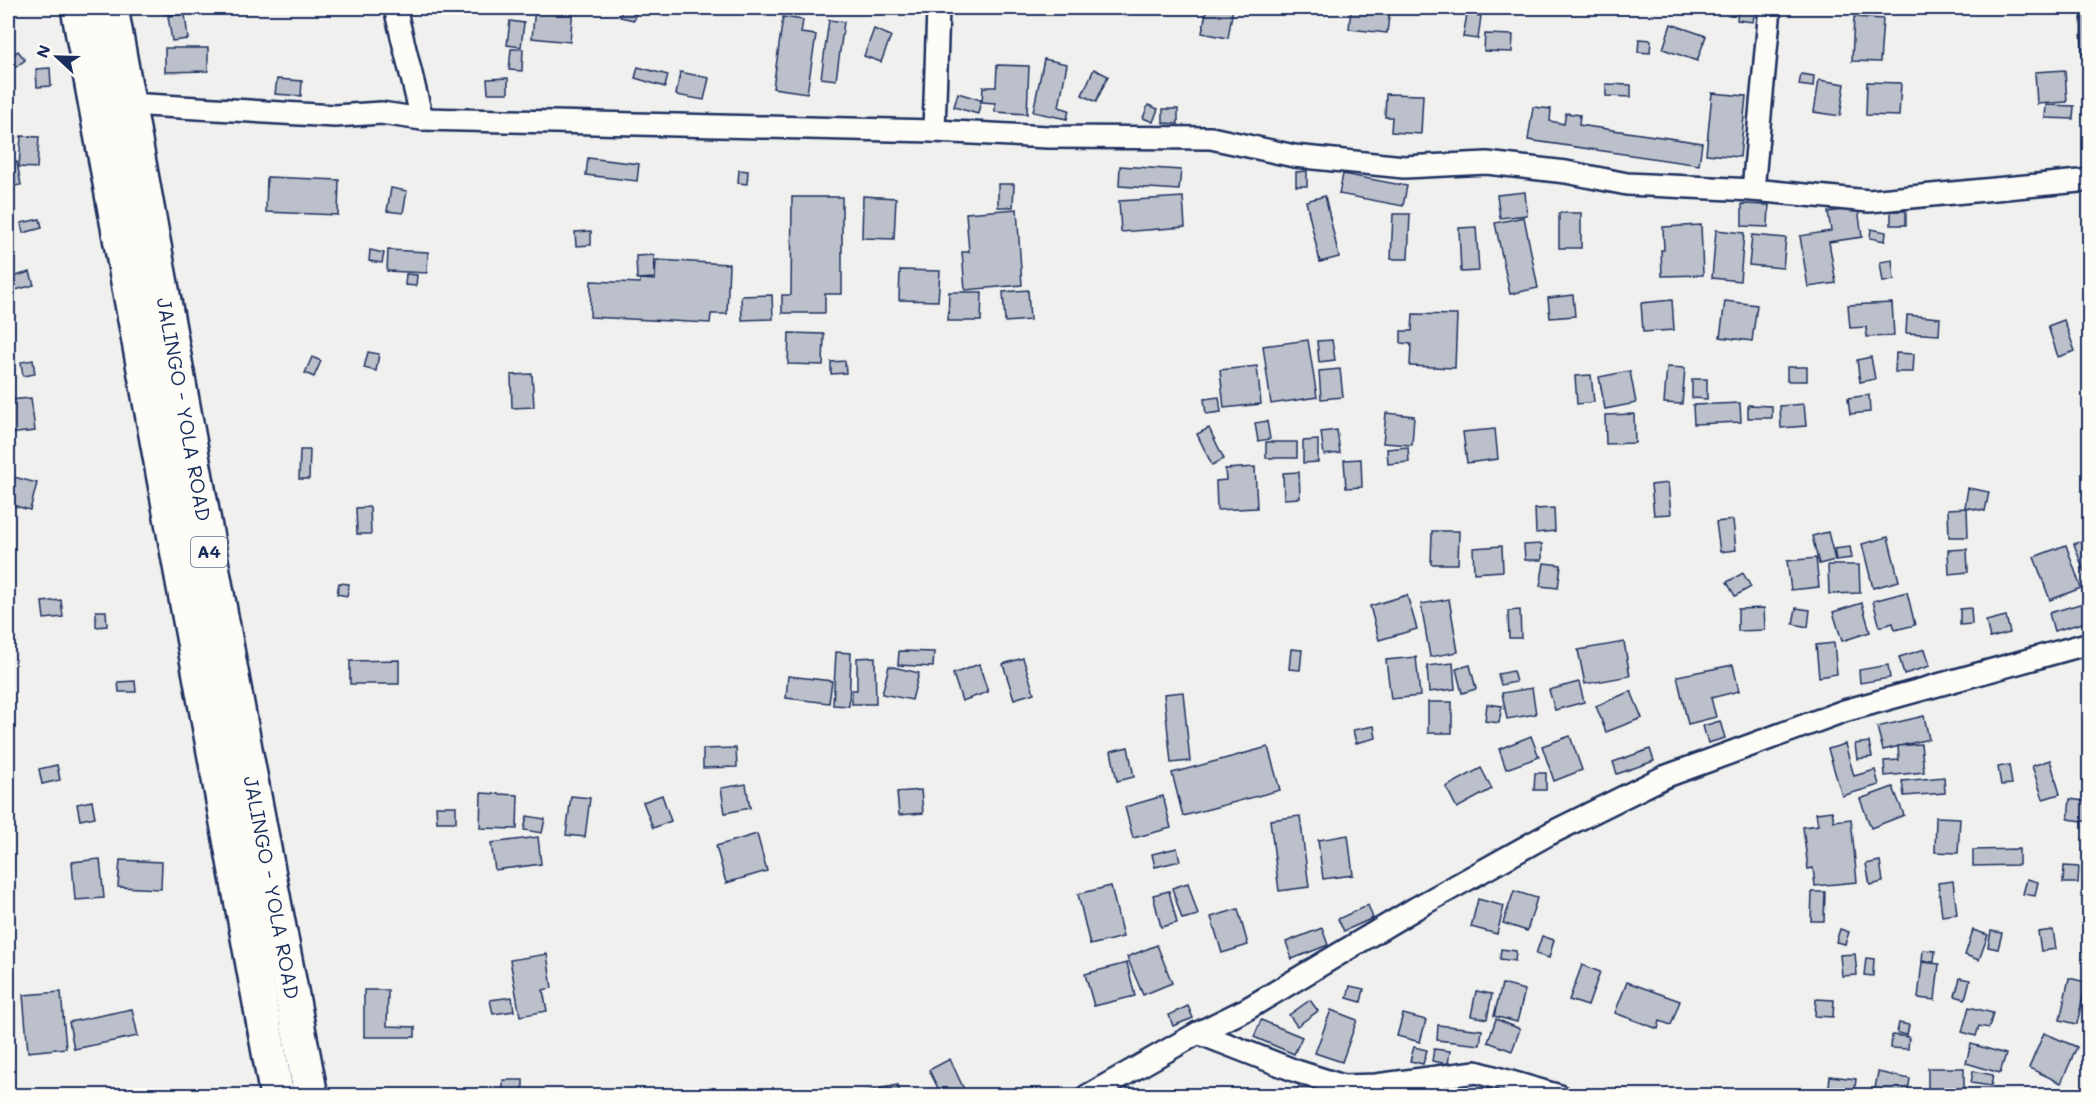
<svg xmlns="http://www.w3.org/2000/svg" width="2097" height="1103" viewBox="0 0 2097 1103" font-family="Mali,sans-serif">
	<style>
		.building { fill: #bbc0ca; stroke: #1b2f5e; stroke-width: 1.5 }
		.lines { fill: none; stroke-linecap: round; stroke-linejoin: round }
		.minor-casing { stroke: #1b2f5e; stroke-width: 26 }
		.trunk-casing { stroke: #1b2f5e; stroke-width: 38 }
		.minor { stroke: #fdfcf7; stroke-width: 21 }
		.trunk { stroke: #fdfcf7; stroke-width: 33 }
		.labels { text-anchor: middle; stroke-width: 6; stroke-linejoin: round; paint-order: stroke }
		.shield { fill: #fdfcf7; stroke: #5f6c8c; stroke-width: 1.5 }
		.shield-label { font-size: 18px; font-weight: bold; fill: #1b2f5e }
		.street-label { font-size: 20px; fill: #1b2f5e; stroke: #fdfcf7 }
	</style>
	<rect width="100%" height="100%" fill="#f0f0ee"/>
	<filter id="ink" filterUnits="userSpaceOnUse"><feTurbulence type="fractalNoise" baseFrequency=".0167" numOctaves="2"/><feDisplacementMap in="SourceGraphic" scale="12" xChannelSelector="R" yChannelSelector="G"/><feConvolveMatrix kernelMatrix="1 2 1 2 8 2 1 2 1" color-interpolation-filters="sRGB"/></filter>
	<g filter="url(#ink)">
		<g class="building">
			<rect x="164" y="8" width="16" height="6"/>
			<polygon points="535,8 573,8 570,42 532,38"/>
			<polygon points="622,8 636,10 634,20 620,17"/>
			<polygon points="1196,8 1233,8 1228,38 1202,33 1206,12 1195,10"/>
			<polygon points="1351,8 1390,8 1387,33 1349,29"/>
			<rect x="1485" y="8" width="33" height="2"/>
			<polygon points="1738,8 1755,8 1753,22 1737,20"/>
			<polygon points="2081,8 2090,8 2090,55 2082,55"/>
			<polygon points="185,14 188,39 172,41 168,16"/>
			<polygon points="1467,14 1481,16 1478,39 1463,37"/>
			<polygon points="783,17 803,20 801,33 816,35 807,93 773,88"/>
			<polygon points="1854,17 1883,19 1880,62 1852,61"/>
			<polygon points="829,20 844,22 836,80 821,78"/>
			<polygon points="510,21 524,23 521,47 507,45"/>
			<polygon points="1671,24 1706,36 1697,61 1663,49"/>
			<polygon points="874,29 891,36 881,62 864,56"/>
			<polygon points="1485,34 1513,35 1512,52 1484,51"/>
			<polygon points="1639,39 1651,40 1650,53 1638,52"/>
			<polygon points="165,48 208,48 208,71 165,72"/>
			<polygon points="511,49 523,49 522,71 509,70"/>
			<polygon points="18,51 25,60 13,69 8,59"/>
			<polygon points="1044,59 1067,64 1059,107 1069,110 1067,119 1033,112"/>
			<polygon points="997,65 1029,66 1027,114 995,112 995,103 982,102 983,87 996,87"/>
			<polygon points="638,67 668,75 665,87 635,78"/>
			<polygon points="50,68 51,86 37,87 36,69"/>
			<polygon points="1094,69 1108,76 1096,102 1082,95"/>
			<polygon points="2065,70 2067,102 2037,104 2035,72"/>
			<polygon points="680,72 709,78 704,100 676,95"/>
			<polygon points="1801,74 1814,76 1813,87 1799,85"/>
			<polygon points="508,78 508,93 488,93 487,79"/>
			<polygon points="277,79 302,81 301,96 275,94"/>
			<polygon points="1819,80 1845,84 1840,116 1814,112"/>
			<polygon points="1867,82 1901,83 1899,116 1866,115"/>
			<polygon points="1606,84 1631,85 1631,97 1606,96"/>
			<polygon points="958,93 981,100 978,114 954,107"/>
			<polygon points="1712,93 1746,96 1740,157 1706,154"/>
			<polygon points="1386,94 1423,95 1421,134 1391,132 1392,117 1385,117"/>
			<polygon points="1148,105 1158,109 1153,122 1143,118"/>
			<polygon points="2046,105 2074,106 2073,119 2045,118"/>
			<polygon points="1533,107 1551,109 1550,121 1564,124 1566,113 1580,115 1579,125 1702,143 1699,165 1528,140"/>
			<polygon points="1163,109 1178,109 1178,124 1163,123"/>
			<polygon points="8,118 15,118 16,138 8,138"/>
			<polygon points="21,136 39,137 37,168 19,167"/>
			<polygon points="588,158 639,164 637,181 586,175"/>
			<polygon points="17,162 21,185 8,187 8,164"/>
			<polygon points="1120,166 1181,170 1179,190 1119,186"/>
			<polygon points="739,170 748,171 747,184 738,183"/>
			<polygon points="1307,171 1307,186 1296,186 1296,172"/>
			<polygon points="1343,174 1407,186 1403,206 1339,194"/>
			<polygon points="267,177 339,180 338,215 266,212"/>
			<polygon points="998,184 1014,184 1013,207 998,207"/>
			<polygon points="391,188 407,191 403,213 387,211"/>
			<polygon points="1525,192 1527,215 1500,218 1497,195"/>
			<polygon points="863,196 896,198 894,239 862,238"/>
			<polygon points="1325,196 1339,257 1320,262 1306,201"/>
			<polygon points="792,197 842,197 842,294 825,294 825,313 782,313 782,295 791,295"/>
			<polygon points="1183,197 1185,227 1121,232 1119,201"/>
			<polygon points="1742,204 1769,205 1768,227 1742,226"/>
			<polygon points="1858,208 1862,237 1829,242 1836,283 1808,287 1800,236 1831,231 1828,212"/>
			<polygon points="1017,209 1022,285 965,290 962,252 969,252 966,213"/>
			<rect x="1891" y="211" width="15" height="14"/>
			<rect x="1559" y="213" width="22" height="35"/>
			<polygon points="1393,214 1410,214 1408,259 1391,259"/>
			<polygon points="1524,217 1538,288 1510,294 1495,223"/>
			<polygon points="40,219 42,228 23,233 21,223"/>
			<polygon points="1701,225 1703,275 1662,276 1661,250 1664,250 1663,227"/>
			<polygon points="1476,227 1479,271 1461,272 1459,228"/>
			<polygon points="1871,229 1886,232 1885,241 1870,238"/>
			<polygon points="1716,230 1744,233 1740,281 1712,278"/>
			<polygon points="591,231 591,245 576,246 575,232"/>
			<polygon points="1752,235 1786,238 1783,268 1749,265"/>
			<polygon points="370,250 384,253 382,263 369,261"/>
			<polygon points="388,250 428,252 427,273 387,271"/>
			<polygon points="654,255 655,278 637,279 636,256"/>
			<polygon points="656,260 729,264 727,314 711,314 710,323 590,317 591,281 640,283 640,279 655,280"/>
			<polygon points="1892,260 1894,280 1883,282 1880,262"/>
			<polygon points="900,270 940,271 938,301 899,300"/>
			<polygon points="30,272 34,285 8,292 8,278"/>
			<polygon points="406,274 417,275 416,286 405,285"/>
			<polygon points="1028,290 1030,320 1005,322 1003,292"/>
			<polygon points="949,292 982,292 981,321 948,321"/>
			<polygon points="772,295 773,319 742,320 741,296"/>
			<polygon points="1573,295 1575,316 1550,318 1548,298"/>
			<polygon points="1672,300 1674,330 1643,332 1641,303"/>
			<polygon points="1725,301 1757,305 1752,341 1720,337"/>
			<polygon points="1892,303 1894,336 1867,337 1866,327 1850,328 1848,305"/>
			<polygon points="1413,314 1457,315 1455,368 1410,366 1411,344 1401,343 1401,331 1412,331"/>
			<polygon points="1907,315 1940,318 1939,335 1906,333"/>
			<polygon points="2064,320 2075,351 2058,357 2048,326"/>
			<polygon points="789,333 824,334 823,365 788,364"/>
			<polygon points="1308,340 1317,397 1271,404 1263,346"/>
			<polygon points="1332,340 1335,360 1319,362 1317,341"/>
			<polygon points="368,352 379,354 376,371 364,368"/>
			<polygon points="1896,353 1914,354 1913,372 1895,372"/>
			<polygon points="312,357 321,361 314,377 305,373"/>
			<polygon points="1871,357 1875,379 1860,382 1857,360"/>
			<polygon points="33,360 35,374 23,376 21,362"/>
			<polygon points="845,361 846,373 831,374 831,362"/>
			<polygon points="1257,366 1261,404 1224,408 1220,370"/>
			<polygon points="1667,367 1685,368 1682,404 1664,403"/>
			<rect x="1787" y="367" width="20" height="14"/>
			<polygon points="1340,369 1343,397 1321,399 1319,371"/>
			<polygon points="1630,371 1636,403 1605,409 1599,377"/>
			<polygon points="532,374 534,407 512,408 511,375"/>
			<polygon points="1591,375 1594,402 1577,404 1575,376"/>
			<polygon points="1692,379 1707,379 1707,399 1692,398"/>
			<polygon points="1869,395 1870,412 1850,414 1848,398"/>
			<polygon points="1219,397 1221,412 1206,414 1204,399"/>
			<polygon points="31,398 35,431 8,434 8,400"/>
			<polygon points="1740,403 1741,422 1694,424 1693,405"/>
			<polygon points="1804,404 1806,426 1781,428 1780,406"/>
			<polygon points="1748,405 1772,406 1772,418 1748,418"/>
			<polygon points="1386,413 1414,416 1412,445 1383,443"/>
			<polygon points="1634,414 1635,443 1606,444 1605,415"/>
			<polygon points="1267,421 1270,439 1258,441 1255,423"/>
			<polygon points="1209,428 1224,459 1212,465 1197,434"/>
			<polygon points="1495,429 1498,459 1467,463 1463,432"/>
			<polygon points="1337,430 1340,453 1324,455 1321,432"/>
			<polygon points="1318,440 1318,462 1303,463 1303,441"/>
			<rect x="1266" y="442" width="31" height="16"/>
			<polygon points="1408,447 1409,462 1388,464 1387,449"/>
			<polygon points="300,450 310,450 309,479 299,479"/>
			<polygon points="1361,459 1362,487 1346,488 1344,460"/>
			<polygon points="1255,467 1257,508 1217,510 1216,481 1226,480 1225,469"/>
			<polygon points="1299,472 1300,498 1284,499 1283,473"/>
			<polygon points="10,476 37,483 30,510 8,504 8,487"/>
			<polygon points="1668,483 1671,514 1654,515 1651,485"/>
			<polygon points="1968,488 1989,492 1985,511 1965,507"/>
			<polygon points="370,507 371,534 357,534 356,508"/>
			<polygon points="1554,508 1555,531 1536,533 1535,509"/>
			<polygon points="1967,508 1968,537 1949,537 1948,509"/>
			<polygon points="1733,520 1736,550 1720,552 1716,522"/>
			<polygon points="1432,531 1459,531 1458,564 1431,564"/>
			<polygon points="1828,532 1835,560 1819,564 1812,536"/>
			<polygon points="1888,537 1899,581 1873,588 1862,544"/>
			<polygon points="2090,538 2090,588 2074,544"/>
			<polygon points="1542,544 1542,560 1525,560 1524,545"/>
			<polygon points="2066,545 2081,588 2050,600 2034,557"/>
			<polygon points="1502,546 1503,571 1474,573 1473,548"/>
			<polygon points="1850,547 1852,558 1836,560 1834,549"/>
			<polygon points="1967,549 1968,572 1949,574 1948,550"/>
			<polygon points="1816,558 1819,587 1791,590 1787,561"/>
			<polygon points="1544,563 1561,565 1558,588 1540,586"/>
			<polygon points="1828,565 1859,565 1860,593 1829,594"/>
			<polygon points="1743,573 1751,587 1735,596 1727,582"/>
			<polygon points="339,583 349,584 347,596 337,594"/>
			<polygon points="1907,592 1915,625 1895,630 1893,623 1880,627 1873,601"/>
			<polygon points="1407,595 1417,629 1379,640 1370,606"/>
			<polygon points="1449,599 1458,652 1430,657 1421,604"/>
			<polygon points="61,600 63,617 44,619 42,602"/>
			<polygon points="2090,601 2090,621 2054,631 2049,613"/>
			<polygon points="1862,603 1870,632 1842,641 1833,612"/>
			<polygon points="1764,608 1765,630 1738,631 1738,609"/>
			<polygon points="1796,608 1810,610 1808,627 1793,624"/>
			<polygon points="1971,608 1972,624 1960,625 1960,609"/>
			<polygon points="1520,610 1521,638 1509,638 1508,611"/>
			<polygon points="96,611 106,611 107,626 96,627"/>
			<polygon points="2006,616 2010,633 1990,638 1986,621"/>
			<polygon points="1624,642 1630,676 1585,684 1578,650"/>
			<polygon points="1834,643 1837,674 1819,677 1816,645"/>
			<polygon points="1291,649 1302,650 1300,670 1289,669"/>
			<polygon points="1925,649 1930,666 1904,674 1899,657"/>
			<polygon points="899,651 934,652 933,667 898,665"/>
			<polygon points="836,652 851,653 849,706 833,705"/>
			<polygon points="875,657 876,704 852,704 852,690 857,690 857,658"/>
			<polygon points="1416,657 1420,696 1391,699 1386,660"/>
			<polygon points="1023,658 1034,693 1014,699 1003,664"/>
			<polygon points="399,660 399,684 350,684 350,661"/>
			<polygon points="1453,663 1455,689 1429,692 1427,666"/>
			<polygon points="979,664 988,692 962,701 953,674"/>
			<polygon points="1470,665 1476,689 1462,693 1456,669"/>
			<polygon points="1733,665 1739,691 1711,698 1716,717 1688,724 1677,676"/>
			<polygon points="1888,665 1890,678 1860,683 1859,670"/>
			<polygon points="889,666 919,673 912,700 882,694"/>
			<polygon points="1513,671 1516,682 1501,685 1498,674"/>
			<polygon points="788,676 832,681 829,703 786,698"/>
			<polygon points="135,681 136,692 119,692 118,682"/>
			<polygon points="1579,682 1584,702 1555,710 1549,690"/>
			<polygon points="1532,688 1536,714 1507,719 1502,693"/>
			<polygon points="1631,691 1642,718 1606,732 1596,706"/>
			<polygon points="1183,692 1190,761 1171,763 1164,694"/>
			<rect x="1428" y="702" width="24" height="31"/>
			<polygon points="1487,704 1502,706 1499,723 1485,721"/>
			<polygon points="1924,716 1929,739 1883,750 1877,727"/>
			<polygon points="1720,721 1725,738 1708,743 1703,726"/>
			<polygon points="1374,726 1376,738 1356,743 1353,730"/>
			<polygon points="1531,736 1539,757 1506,769 1499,749"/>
			<polygon points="1570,736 1582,770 1554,781 1542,746"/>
			<polygon points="1869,742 1872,757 1857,759 1855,744"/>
			<polygon points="1845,744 1854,776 1875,770 1879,785 1842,796 1828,749"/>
			<polygon points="1921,744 1924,772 1885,776 1884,761 1899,760 1898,746"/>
			<polygon points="1128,747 1134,777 1117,781 1111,751"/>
			<polygon points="1268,747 1280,790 1183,816 1172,773"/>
			<polygon points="736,748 737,767 703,768 703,749"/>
			<polygon points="1650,749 1654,761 1617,774 1613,762"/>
			<polygon points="2050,760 2060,794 2043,799 2032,766"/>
			<polygon points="57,765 60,780 42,784 39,769"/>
			<polygon points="2009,765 2012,784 2001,785 1998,767"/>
			<polygon points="1481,768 1492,789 1457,808 1446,787"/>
			<polygon points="1535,773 1546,773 1546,790 1534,790"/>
			<polygon points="1944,777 1945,793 1904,796 1902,781"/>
			<polygon points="746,784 750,808 725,813 721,788"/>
			<polygon points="1893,787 1904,815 1871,828 1860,799"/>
			<polygon points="921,790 923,813 899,815 897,792"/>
			<polygon points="481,793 518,795 517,829 480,828"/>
			<polygon points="662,795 671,821 653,828 643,802"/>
			<polygon points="571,796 590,798 585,837 566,835"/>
			<polygon points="1163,796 1171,828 1133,838 1125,807"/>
			<polygon points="2070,799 2090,802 2090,822 2068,819"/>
			<polygon points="92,801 95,817 80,820 77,804"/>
			<polygon points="436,806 456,806 456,822 437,822"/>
			<polygon points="1832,811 1834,821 1851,819 1857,882 1815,886 1813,868 1808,869 1803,827 1818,825 1816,813"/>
			<polygon points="527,816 545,819 542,833 524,830"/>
			<polygon points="1300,816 1309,887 1279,891 1270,820"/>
			<polygon points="1936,817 1960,818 1958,853 1935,852"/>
			<polygon points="757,834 767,871 726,883 716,846"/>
			<polygon points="1348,835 1353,875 1323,879 1318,840"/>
			<polygon points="538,837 541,864 495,870 491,843"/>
			<polygon points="1177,848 1180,861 1155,867 1152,854"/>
			<polygon points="2019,849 2019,865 1973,866 1973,850"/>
			<polygon points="100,859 104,898 75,900 72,862"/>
			<polygon points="120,860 162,862 161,889 118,887"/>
			<polygon points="1880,861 1883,882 1870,885 1866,864"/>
			<polygon points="2064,866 2079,867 2078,883 2063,883"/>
			<polygon points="2027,879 2038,882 2035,896 2023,894"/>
			<polygon points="1953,881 1957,914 1942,916 1938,883"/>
			<polygon points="1188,883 1198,915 1182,919 1172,888"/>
			<polygon points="1111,886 1123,937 1090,945 1078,894"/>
			<polygon points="1169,891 1177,923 1161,927 1153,895"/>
			<polygon points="1514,891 1537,898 1527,931 1503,923"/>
			<polygon points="1812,892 1825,892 1824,921 1811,921"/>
			<polygon points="1478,899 1504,906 1497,934 1471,927"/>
			<polygon points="1368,905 1373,918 1344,931 1338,919"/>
			<polygon points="1238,909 1248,945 1222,953 1211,917"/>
			<polygon points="1322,928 1328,945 1292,959 1286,942"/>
			<polygon points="1840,929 1849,932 1845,944 1836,942"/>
			<polygon points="1973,930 1988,935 1979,960 1965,955"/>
			<polygon points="2053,930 2056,949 2041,951 2038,932"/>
			<polygon points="1991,931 2002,933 1998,949 1988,947"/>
			<polygon points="1542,936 1554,940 1549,958 1536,954"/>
			<polygon points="1157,945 1172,983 1143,995 1127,957"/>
			<polygon points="1501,949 1516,951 1515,961 1500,959"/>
			<polygon points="1923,950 1935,951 1934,962 1922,961"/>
			<polygon points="547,954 552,988 543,990 547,1011 520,1016 510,960"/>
			<polygon points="1855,954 1857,975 1842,976 1840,955"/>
			<polygon points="1866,958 1874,959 1873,976 1864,975"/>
			<polygon points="1922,962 1939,964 1935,1000 1918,998"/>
			<polygon points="1127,963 1135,996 1094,1006 1085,974"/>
			<polygon points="1582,965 1600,972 1588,1006 1569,1000"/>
			<polygon points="1960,978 1970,980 1965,999 1955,996"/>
			<polygon points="2069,978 2086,982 2077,1024 2060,1020"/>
			<polygon points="1627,982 1680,1001 1671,1025 1660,1021 1658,1029 1615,1013"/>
			<polygon points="1502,984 1525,990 1517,1022 1494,1016"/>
			<polygon points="1350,986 1364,989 1361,1002 1347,998"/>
			<polygon points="364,990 388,990 387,1026 415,1027 415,1037 364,1037"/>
			<polygon points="1476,991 1492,994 1487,1019 1471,1016"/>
			<polygon points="61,992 66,1048 28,1052 23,995"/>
			<polygon points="512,997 514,1011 493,1014 490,1000"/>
			<polygon points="1816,999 1834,1000 1833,1017 1815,1016"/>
			<polygon points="1310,1000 1318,1011 1297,1026 1289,1015"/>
			<polygon points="1188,1006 1193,1018 1173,1026 1169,1015"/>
			<polygon points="1969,1007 1993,1013 1989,1028 1979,1026 1976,1036 1962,1032"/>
			<polygon points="132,1009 138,1036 74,1049 69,1022"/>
			<polygon points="1331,1010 1357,1020 1342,1062 1315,1053"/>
			<polygon points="1403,1014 1426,1020 1420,1042 1397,1036"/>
			<polygon points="1496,1019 1520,1029 1512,1051 1488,1042"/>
			<polygon points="1261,1020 1302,1037 1294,1054 1254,1037"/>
			<polygon points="1899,1023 1909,1025 1907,1035 1897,1033"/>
			<polygon points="1438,1025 1482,1030 1480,1045 1437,1040"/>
			<polygon points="2044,1033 2077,1047 2061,1083 2029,1068"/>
			<polygon points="1892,1035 1909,1037 1908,1049 1891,1048"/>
			<polygon points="1971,1044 2006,1054 2000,1073 1966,1063"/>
			<polygon points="1414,1047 1427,1050 1423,1064 1410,1061"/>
			<polygon points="1434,1049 1450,1051 1448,1064 1432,1061"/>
			<polygon points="950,1059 967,1096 942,1096 929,1070"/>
			<rect x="1928" y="1068" width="36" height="23"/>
			<polygon points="1973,1071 1993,1075 1991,1086 1971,1083"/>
			<polygon points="1878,1072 1910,1079 1907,1096 1874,1094"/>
			<polygon points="1830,1076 1856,1079 1854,1096 1828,1096"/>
			<rect x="503" y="1080" width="20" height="13"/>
			<polygon points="1300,1083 1318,1089 1315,1096 1295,1096"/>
			<polygon points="898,1085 900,1096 864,1096 863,1092"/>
			<rect x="1164" y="1091" width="16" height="5"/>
		</g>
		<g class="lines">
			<defs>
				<g id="minor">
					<polyline points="395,8 422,119"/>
					<polyline points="128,104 335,116 381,113 422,119 934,131 1048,137 1211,138 1294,156 1404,167 1487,163 1566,172 1627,184 1753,190 1869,201 2090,180"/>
					<polyline points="934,131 938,8"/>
					<polyline points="1753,190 1770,8"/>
					<polyline points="1198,1033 1296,1071 1343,1086 1376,1085 1476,1072 1560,1096"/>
					<polyline points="1087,1096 1198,1033 1247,1009 1416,908 1549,834 1664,777 1844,711 2090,643"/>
				</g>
				<g id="trunk">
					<polyline points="78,8 277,1096"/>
					<path id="s1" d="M 111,8 L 246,754 L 311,1096"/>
				</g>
			</defs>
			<use href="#minor" class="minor-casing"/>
			<use href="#trunk" class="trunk-casing"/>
			<use href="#minor" class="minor"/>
			<use href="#trunk" class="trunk"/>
		</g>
	</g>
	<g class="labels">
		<rect class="shield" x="191" y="537" width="36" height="30" rx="4.5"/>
		<g class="shield-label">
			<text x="209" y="558">A4</text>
		</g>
		<g class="street-label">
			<text dy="7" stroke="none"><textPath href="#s1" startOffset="408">JALINGO - YOLA ROAD</textPath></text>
			<text dy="7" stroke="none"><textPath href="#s1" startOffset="894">JALINGO - YOLA ROAD</textPath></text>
		</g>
	</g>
	<rect width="2097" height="1103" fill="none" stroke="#fdfcf7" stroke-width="30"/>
	<rect x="15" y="15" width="2067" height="1073" fill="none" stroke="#1b2f5e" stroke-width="2" filter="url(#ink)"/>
	<g transform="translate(57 57) rotate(292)" stroke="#fdfcf7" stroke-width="4.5" paint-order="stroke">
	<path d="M0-4.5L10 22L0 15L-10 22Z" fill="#1b2f5e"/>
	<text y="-9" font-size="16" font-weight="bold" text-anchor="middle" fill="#1b2f5e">N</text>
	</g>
</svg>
